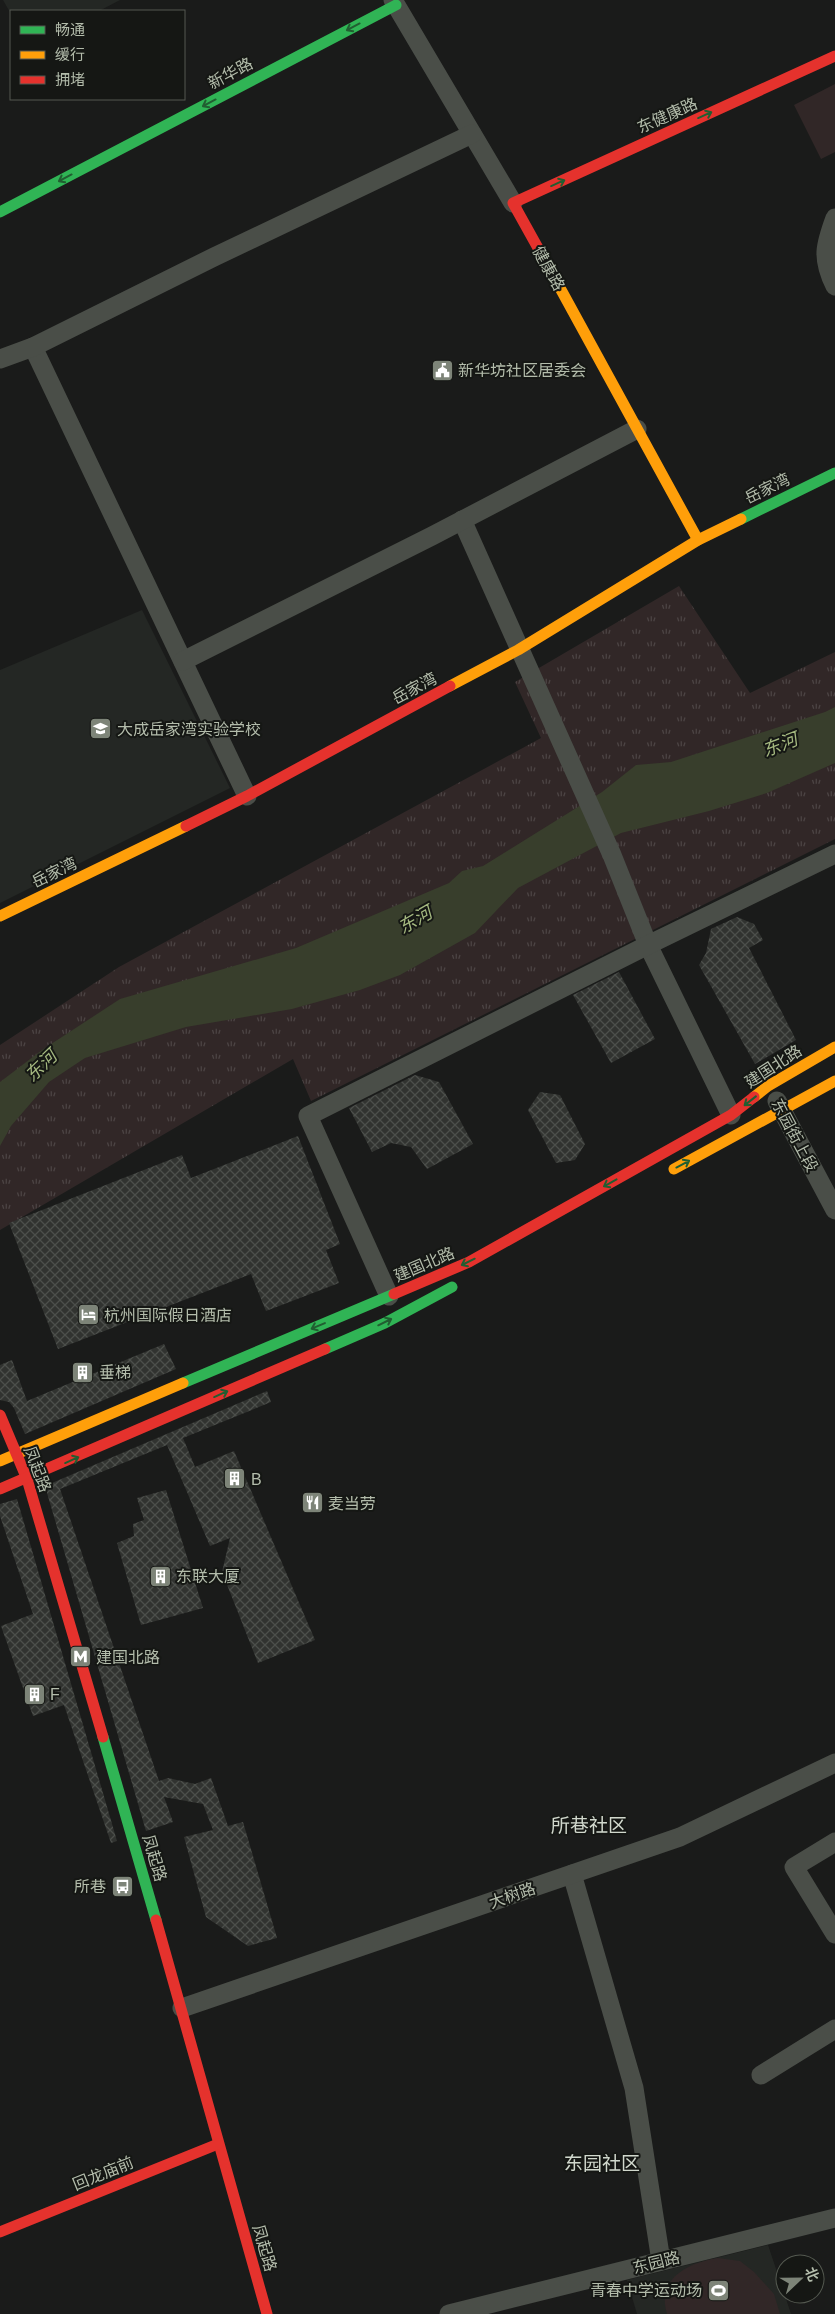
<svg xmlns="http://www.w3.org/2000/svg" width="835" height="2314" viewBox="0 0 835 2314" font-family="Arial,'Noto Sans SC',sans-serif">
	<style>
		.built { fill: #242724 }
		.grass { fill: url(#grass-tufts) }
		.garden { fill: #312727 }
		.water { fill: #383e2c }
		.building { fill: url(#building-cross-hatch) }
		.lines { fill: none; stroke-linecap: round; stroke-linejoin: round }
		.street { stroke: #4a4e48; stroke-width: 19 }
		.fast { stroke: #30b455; stroke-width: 11 }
		.slow { stroke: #ff9f0a; stroke-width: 11 }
		.jam { stroke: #e5322d; stroke-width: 11 }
		.oneway { stroke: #215e31 }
		.labels { text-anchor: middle; stroke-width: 4; stroke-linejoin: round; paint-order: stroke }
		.street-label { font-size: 16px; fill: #b3bcab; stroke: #151714 }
		.poi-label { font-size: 16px; fill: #b3bcab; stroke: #151714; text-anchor: start }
		.water-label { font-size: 18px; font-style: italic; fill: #a5b980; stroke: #151714 }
		.quarter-label { font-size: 19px; fill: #d1d8cd; stroke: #151714 }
	</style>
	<defs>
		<pattern id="grass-tufts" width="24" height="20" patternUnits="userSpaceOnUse" patternTransform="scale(1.25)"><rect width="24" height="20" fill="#312727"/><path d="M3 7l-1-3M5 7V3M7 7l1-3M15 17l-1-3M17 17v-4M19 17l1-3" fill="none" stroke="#4c4444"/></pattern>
		<pattern id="building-cross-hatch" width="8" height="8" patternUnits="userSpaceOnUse" patternTransform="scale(1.25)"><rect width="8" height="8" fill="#313330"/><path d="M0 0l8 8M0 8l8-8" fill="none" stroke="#4c4f4b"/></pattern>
	</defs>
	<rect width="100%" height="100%" fill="#1a1b1a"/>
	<g class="built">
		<polygon points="3,0 120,0 99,11 11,11 11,14"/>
		<polygon points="142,610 230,788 0,903 0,670"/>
		<polygon points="768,2245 791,2314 637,2314 627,2280"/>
	</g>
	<polygon class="grass" points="679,586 750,693 835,652 835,839 311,1101 293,1059 0,1230 0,1045 119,967 541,738 515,682"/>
	<g class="garden">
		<polygon points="835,84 835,152 821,159 794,105"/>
		<path d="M 718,2258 L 740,2261 L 754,2272 L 774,2294 L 780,2314 L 667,2314 C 656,2278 688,2263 718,2258 Z"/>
	</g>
	<polygon class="water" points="835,707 835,763 767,793 709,811 621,833 518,888 475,933 400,975 360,990 292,1009 186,1027 85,1058 49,1082 11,1126 0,1146 0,1082 42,1050 120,999 296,948 449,883 462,871 483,866 602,792 636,765 671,762 825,712"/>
	<g class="building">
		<polygon points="737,917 754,924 763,940 749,948 796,1040 755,1064 699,965 706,953 711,929"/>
		<polygon points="619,972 655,1039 611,1063 573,995"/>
		<polygon points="415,1075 439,1082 473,1144 427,1169 411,1147 391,1143 372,1152 349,1108"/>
		<polygon points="540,1092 560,1095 585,1144 575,1160 556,1163 528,1110"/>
		<polygon points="298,1136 340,1244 326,1250 339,1283 266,1311 251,1274 58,1349 9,1223 182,1155 191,1178"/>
		<polygon points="164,1344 176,1369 25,1434 14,1408 9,1402 0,1400 0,1365 12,1360 27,1401"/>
		<polygon points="267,1391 271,1402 183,1438 195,1467 234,1451 315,1640 258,1663 222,1572 230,1538 210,1546 167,1445 60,1489 159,1781 168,1778 195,1784 211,1778 228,1826 243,1822 277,1938 248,1946 206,1917 184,1837 213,1830 203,1804 164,1797 173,1822 146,1831 45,1486"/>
		<polygon points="166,1490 203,1608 141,1625 117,1543 134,1536 133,1524 144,1520 137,1498"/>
		<polygon points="17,1499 117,1841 111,1843 64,1705 33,1716 1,1626 33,1614 0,1516 0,1504"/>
	</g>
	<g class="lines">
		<g class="street">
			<polyline points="393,0 513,203"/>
			<path d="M 835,218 C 825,245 821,258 835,286"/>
			<polyline points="33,347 247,796"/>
			<polyline points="0,359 33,347 214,257 472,134"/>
			<polyline points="462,520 612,855 648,945 731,1115"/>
			<polyline points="183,661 432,536 637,429"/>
			<polyline points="777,1101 835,1210"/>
			<polyline points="389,1296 308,1116 648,945 835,854"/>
			<polyline points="835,1842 794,1867 835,1934"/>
			<polyline points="572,1874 634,2088 661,2261"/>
			<polyline points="182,2008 680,1837 835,1763"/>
			<polyline points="761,2075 835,2029"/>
			<polyline points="449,2314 835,2218"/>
		</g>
		<g class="fast">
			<polyline points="0,212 396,5"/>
			<polyline points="741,519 835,473"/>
			<polyline points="325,1349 385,1323 452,1287"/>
			<polyline points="183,1383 394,1294"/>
			<polyline points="103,1737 156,1920"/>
		</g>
		<g class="slow">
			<polyline points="548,266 698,540"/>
			<polyline points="450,686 518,650 698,540 741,519"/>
			<polyline points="0,916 186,826"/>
			<polyline points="754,1097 768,1086 835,1047"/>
			<polyline points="674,1169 835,1081"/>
			<polyline points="0,1461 183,1383"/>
		</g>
		<g class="jam">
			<polyline points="548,266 513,203 835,56"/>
			<polyline points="186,826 247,796 450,686"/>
			<polyline points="394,1294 469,1262 731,1115 754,1097"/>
			<polyline points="0,1415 27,1479 103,1737"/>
			<polyline points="0,1489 325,1349"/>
			<polyline points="156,1920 267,2314"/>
			<polyline points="0,2232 218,2144"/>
		</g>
	</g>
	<defs><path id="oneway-shaft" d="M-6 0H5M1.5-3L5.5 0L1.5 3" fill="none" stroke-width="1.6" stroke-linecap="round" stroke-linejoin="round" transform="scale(1.25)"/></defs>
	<g class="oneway">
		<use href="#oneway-shaft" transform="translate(353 27) rotate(152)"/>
		<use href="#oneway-shaft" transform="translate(209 103) rotate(152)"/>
		<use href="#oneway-shaft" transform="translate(705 115) rotate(-24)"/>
		<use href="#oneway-shaft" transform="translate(65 178) rotate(152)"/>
		<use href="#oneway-shaft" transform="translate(558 183) rotate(-24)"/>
		<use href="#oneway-shaft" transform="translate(750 1101) rotate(142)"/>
		<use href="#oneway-shaft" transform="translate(683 1164) rotate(-28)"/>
		<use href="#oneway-shaft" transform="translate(610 1183) rotate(151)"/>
		<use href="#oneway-shaft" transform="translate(468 1262) rotate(154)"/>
		<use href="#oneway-shaft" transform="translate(385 1322) rotate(-26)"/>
		<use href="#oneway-shaft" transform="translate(318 1326) rotate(157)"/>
		<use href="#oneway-shaft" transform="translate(221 1394) rotate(-24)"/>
		<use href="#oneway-shaft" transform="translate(72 1460) rotate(-24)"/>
	</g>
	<defs>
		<symbol id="civic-square" viewBox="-11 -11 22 22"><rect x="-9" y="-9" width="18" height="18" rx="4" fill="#7d8478" stroke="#151714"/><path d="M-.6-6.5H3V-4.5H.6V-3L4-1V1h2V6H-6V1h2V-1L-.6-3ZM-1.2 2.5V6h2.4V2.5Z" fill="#fff"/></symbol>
		<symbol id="school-square" viewBox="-11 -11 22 22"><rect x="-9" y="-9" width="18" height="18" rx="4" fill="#7d8478" stroke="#151714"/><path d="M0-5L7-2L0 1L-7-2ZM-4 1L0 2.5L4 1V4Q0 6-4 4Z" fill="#fff"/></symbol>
		<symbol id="hotel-square" viewBox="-11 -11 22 22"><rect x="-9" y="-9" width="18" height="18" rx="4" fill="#7d8478" stroke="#151714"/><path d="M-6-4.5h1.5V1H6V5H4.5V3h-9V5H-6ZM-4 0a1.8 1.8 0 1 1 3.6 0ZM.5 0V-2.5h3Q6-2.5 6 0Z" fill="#fff"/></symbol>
		<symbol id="building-square" viewBox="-11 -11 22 22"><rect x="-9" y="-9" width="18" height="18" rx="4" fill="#7d8478" stroke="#151714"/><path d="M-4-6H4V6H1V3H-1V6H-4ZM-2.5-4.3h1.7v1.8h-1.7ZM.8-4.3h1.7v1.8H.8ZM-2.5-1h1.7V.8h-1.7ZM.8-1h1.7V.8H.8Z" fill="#fff"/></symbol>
		<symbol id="restaurant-square" viewBox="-11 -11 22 22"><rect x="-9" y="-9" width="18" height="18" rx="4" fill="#7d8478" stroke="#151714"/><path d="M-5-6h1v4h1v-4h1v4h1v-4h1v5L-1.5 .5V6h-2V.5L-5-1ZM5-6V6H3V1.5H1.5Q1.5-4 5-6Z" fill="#fff"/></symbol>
		<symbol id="metro-square" viewBox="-11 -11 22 22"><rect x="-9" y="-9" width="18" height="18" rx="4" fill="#7d8478" stroke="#151714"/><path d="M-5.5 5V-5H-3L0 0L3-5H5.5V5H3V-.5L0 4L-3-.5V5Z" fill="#fff"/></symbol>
		<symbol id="bus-square" viewBox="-11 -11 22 22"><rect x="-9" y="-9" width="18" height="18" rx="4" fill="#7d8478" stroke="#151714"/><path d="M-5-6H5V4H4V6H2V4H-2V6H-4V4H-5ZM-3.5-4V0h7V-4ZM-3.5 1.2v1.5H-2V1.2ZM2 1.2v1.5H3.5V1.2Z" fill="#fff"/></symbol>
		<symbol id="stadium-square" viewBox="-11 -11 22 22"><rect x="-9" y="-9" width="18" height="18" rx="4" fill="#7d8478" stroke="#151714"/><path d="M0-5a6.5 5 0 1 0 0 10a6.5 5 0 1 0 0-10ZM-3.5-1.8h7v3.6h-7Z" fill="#fff"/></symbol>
	</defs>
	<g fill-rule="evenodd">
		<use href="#civic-square" x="430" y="358" width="25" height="25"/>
		<use href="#school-square" x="88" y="716" width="25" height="25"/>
		<use href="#hotel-square" x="76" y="1302" width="25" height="25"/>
		<use href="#building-square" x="70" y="1360" width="25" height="25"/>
		<use href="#building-square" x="222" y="1466" width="25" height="25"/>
		<use href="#restaurant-square" x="300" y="1490" width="25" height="25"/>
		<use href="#building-square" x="148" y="1564" width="25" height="25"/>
		<use href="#metro-square" x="68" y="1644" width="25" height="25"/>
		<use href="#building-square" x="22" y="1682" width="25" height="25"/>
		<use href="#bus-square" x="110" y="1874" width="25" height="25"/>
		<use href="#stadium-square" x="706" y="2278" width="25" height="25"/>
	</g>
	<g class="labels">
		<g class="street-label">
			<text transform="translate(230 73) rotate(-28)" y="6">新华路</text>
			<text transform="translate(667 115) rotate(-24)" y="6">东健康路</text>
			<text transform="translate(549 268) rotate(61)" y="6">健康路</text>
			<text transform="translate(767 488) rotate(-26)" y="6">岳家湾</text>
			<text transform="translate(414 688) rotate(-28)" y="6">岳家湾</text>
			<text transform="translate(54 872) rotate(-26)" y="6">岳家湾</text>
			<text transform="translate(773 1066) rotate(-33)" y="6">建国北路</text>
			<text transform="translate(795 1135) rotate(62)" y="6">东园街上段</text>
			<text transform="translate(424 1264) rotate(-23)" y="6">建国北路</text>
			<text transform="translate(38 1469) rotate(69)" y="6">凤起路</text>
			<text transform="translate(155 1858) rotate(74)" y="6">凤起路</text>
			<text transform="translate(512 1895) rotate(-19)" y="6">大树路</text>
			<text transform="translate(103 2173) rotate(-22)" y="6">回龙庙前</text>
			<text transform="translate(265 2248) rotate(74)" y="6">凤起路</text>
			<text transform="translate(656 2262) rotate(-14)" y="6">东园路</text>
		</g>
		<g class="poi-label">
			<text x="458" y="376">新华坊社区居委会</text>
			<text x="117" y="735">大成岳家湾实验学校</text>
			<text x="104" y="1321">杭州国际假日酒店</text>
			<text x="99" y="1378">垂梯</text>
			<text x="251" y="1485">B</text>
			<text x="328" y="1509">麦当劳</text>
			<text x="176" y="1582">东联大厦</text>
			<text x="96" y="1663">建国北路</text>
			<text x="50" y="1700">F</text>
			<text x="106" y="1892" text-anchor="end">所巷</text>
			<text x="702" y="2296" text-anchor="end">青春中学运动场</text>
		</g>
		<g class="water-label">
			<text transform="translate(780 745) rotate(-21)" y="6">东河</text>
			<text transform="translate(415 920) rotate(-30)" y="6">东河</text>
			<text transform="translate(41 1066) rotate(-44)" y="6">东河</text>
		</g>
		<g class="quarter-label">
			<text x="589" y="1832">所巷社区</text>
			<text x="602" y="2170">东园社区</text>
		</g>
	</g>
	<rect x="10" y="10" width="175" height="90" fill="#151714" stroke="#545950"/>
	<rect x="20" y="26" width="25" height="8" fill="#30b455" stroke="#545950"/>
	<text x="55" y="35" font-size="15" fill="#b3bcab">畅通</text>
	<rect x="20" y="51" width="25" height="8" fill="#ff9f0a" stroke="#545950"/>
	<text x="55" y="60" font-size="15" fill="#b3bcab">缓行</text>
	<rect x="20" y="76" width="25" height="8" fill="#e5322d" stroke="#545950"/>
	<text x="55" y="85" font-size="15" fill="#b3bcab">拥堵</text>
	<g transform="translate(800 2279) rotate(68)"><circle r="24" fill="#151714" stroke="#545950"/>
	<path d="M0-4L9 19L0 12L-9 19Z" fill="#7d8478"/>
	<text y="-8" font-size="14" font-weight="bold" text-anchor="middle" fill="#b3bcab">北</text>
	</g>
</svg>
